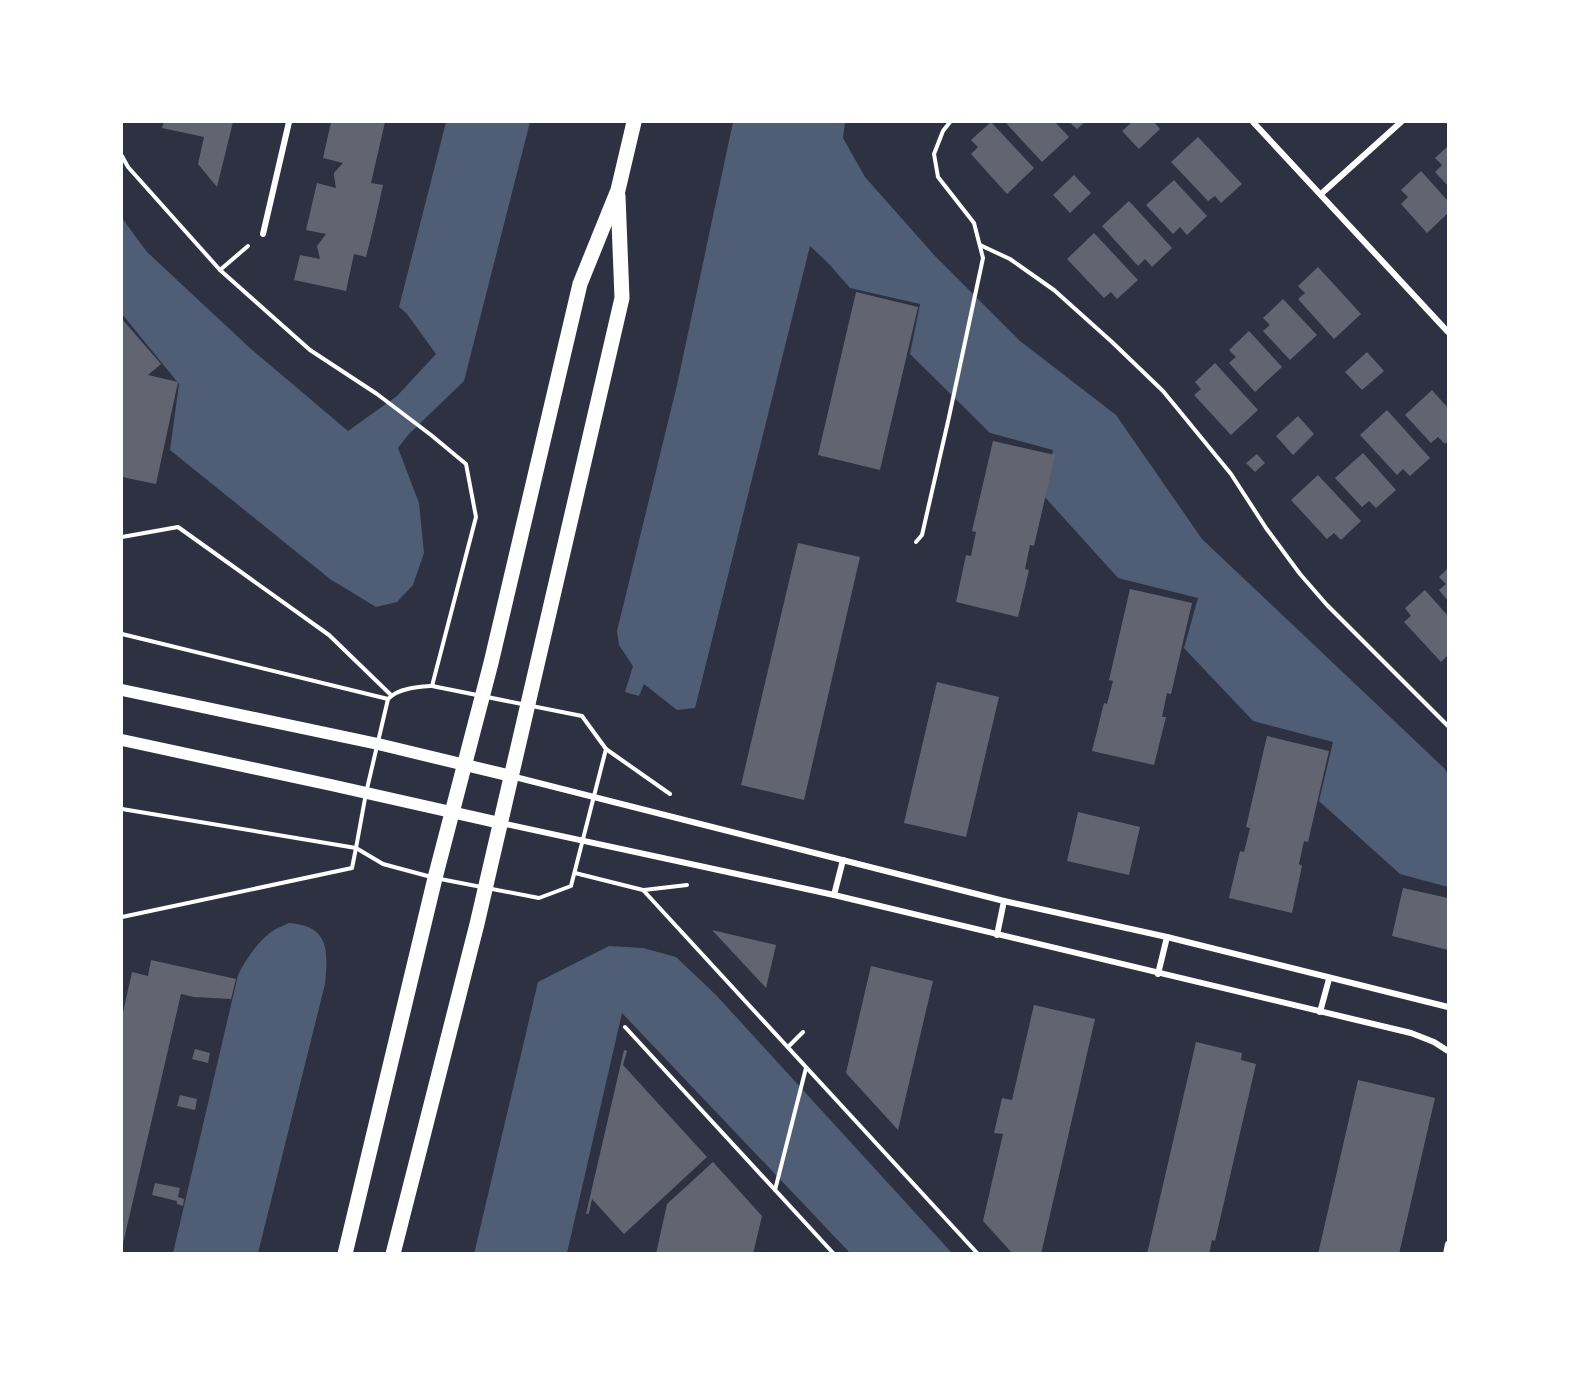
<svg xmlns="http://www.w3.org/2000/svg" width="1570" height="1375" viewBox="0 0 1570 1375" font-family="'Noto Sans',sans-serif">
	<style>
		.water { fill: #4f5d75 }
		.building { fill: #626471 }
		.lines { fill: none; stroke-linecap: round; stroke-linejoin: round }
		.path { stroke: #fff; stroke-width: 4 }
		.minor { stroke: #fff; stroke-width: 6 }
		.secondary { stroke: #fff; stroke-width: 12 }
		.primary { stroke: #fff; stroke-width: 15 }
	</style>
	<rect width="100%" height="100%" fill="#2d3142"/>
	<g class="water">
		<polygon points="446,122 530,122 464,381 409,434 398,448 419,503 424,553 413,585 397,602 376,607 330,579 170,450 179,384 122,314 122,218 147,252 251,349 348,431 397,396 436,354 407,314 399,307"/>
		<polygon points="733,122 845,122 843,138 865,177 935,256 1020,341 1116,415 1202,539 1445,769 1448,775 1448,887 1400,874 1319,801 1333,742 1253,721 1184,648 1198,598 1118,578 1043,495 1053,450 990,433 910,354 920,304 850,288 829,264 810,246 695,708 677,710 644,684 639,696 625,692 633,666 619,645 617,631 677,385"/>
		<path d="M 289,923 C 330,926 328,951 325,984 L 258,1253 L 173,1253 L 238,975 C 246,959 257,943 271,932 C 276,928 283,926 289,923 Z"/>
		<polygon points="609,946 643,948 676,957 716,995 952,1253 850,1253 622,1013 567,1253 474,1254 538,982"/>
	</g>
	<g class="building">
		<polygon points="164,122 233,122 217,187 198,164 204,137 162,128"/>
		<polygon points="331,122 385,122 371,183 383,185 375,221 366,257 354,254 346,291 294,280 300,255 320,259 317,246 326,234 306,230 317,183 336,188 334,176 334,173 343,163 323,158"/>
		<polygon points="991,122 1034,168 1007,194 971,154 978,147 971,140"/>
		<polygon points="1005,122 1055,122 1069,137 1042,162"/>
		<polygon points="1069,122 1085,122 1077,129"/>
		<polygon points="1132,122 1154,122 1160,129 1139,149 1122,131"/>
		<polygon points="1198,137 1242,184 1221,203 1215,196 1208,201 1171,162"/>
		<polygon points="1448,146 1448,186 1435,172 1442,165 1435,158"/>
		<polygon points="1421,171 1448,201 1448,213 1427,233 1401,204 1408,197 1401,190"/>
		<polygon points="1074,175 1091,193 1070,213 1053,195"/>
		<polygon points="1174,180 1207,216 1187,235 1180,227 1173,234 1146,205"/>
		<polygon points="1129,201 1172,248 1152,267 1145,259 1138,266 1102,226"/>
		<polygon points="1094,233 1138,280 1117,299 1111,292 1104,298 1067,259"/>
		<polygon points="1318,267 1361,314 1334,339 1298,299 1305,293 1298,286"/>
		<polygon points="856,292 918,307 880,470 818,455"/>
		<polygon points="1283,299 1317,335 1290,360 1263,331 1270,325 1263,318"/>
		<polygon points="122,319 161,364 148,375 178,382 156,484 122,477"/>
		<polygon points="1249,331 1282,367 1255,392 1229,363 1236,357 1229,350"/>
		<polygon points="1367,352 1384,371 1362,390 1345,372"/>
		<polygon points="1215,363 1258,410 1231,435 1194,395 1201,389 1195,382"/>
		<polygon points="1432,390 1448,408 1448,441 1445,444 1438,437 1431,443 1405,415"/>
		<polygon points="1387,410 1430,458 1410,476 1403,469 1397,475 1360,435"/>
		<polygon points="1298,416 1314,434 1293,455 1276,436"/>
		<polygon points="993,441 1055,455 1034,546 1030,545 1025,569 1029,570 1018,617 956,602 966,555 971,556 976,532 972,531"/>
		<polygon points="1363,453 1396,490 1376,508 1369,501 1362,507 1335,478"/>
		<polygon points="1257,454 1265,463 1255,472 1246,463"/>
		<polygon points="1318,475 1361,521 1341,540 1334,533 1327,539 1291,500"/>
		<polygon points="798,543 860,557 804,800 741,785"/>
		<polygon points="1448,568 1448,601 1439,590 1446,584 1439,577"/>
		<polygon points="1130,589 1192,603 1171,694 1167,693 1162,717 1166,717 1154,765 1092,751 1104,703 1107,704 1113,681 1109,680"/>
		<polygon points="1425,590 1448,616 1448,655 1441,662 1404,622 1411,616 1405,608"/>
		<polygon points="937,682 999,697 966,837 904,823"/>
		<polygon points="1267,736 1329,751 1308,842 1304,841 1299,864 1302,866 1292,913 1229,898 1240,851 1244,852 1250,828 1246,827"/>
		<polygon points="1078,812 1140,827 1129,875 1067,861"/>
		<polygon points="1403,888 1448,898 1448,950 1392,936"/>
		<polygon points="712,930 776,945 766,988"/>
		<polygon points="151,960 236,979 231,999 194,997 181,994 122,1248 122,1017 132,972 148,976"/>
		<polygon points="871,966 933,981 898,1130 846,1073"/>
		<polygon points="1034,1005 1095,1019 1041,1254 1013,1254 983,1221 1003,1134 994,1133 1002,1098 1012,1100"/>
		<polygon points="1196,1042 1242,1053 1241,1060 1256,1064 1215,1241 1212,1240 1209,1254 1147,1254"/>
		<polygon points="195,1049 210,1053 208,1063 192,1059"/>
		<polygon points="624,1050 627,1051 623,1065 707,1157 624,1234 592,1199 589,1213 588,1214 586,1214"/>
		<polygon points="1358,1080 1435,1098 1399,1254 1318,1254"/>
		<polygon points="180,1095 197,1099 195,1110 177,1106"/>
		<polygon points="713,1162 762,1216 753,1254 656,1254 667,1204"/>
		<polygon points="155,1183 180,1188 178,1197 184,1199 183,1206 177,1204 177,1201 152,1195"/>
	</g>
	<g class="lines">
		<g class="path">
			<polyline points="122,156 128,167 220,270 310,350 377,394 431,435 466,464 476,517 432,686"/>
			<polyline points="980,245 1010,259 1054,290 1112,342 1163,391 1231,474 1266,528 1300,574 1327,605 1448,726"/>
			<polyline points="220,270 248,246"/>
			<polyline points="122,537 178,527 329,635 391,695"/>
			<polyline points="916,542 922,535 949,417 983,258 974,223 938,177 934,154 943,131 950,122"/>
			<polyline points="122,634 388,699"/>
			<path d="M 432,686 L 582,716 L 606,749 L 571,886 L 539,898 L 435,878 L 383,864 L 356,848 L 366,793 L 388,699 C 398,688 418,687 432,686 Z"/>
			<polyline points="606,749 670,794"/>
			<polyline points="122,809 356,848 352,868 122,917"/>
			<polyline points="575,873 643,890 978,1254"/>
			<polyline points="644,890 687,885"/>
			<polyline points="625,1027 834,1254"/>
			<polyline points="788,1047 803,1032"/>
			<polyline points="775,1190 806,1068"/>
		</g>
		<g class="minor">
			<polyline points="1253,122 1448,332"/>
			<polyline points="1321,194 1401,122"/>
			<polyline points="263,234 289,122"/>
			<polyline points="511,776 1004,901 1167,937 1448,1007"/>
			<polyline points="501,823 834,895 1411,1033 1434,1042 1448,1051"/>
			<polyline points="834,895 843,860"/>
			<polyline points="997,935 1004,901"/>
			<polyline points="1158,974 1167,937"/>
			<polyline points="1320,1012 1329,979"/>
			<polyline points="1446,1254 1448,1244"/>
		</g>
		<g class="secondary">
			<polyline points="122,690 378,744 511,776"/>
			<polyline points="122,740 331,785 500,823"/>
		</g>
		<g class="primary">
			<polyline points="345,1254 435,878 491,663 580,284 618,190 634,122"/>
			<polyline points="393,1254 477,924 622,298 618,196"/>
		</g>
	</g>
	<rect width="1570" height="1375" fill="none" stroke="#ffffff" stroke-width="246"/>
</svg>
